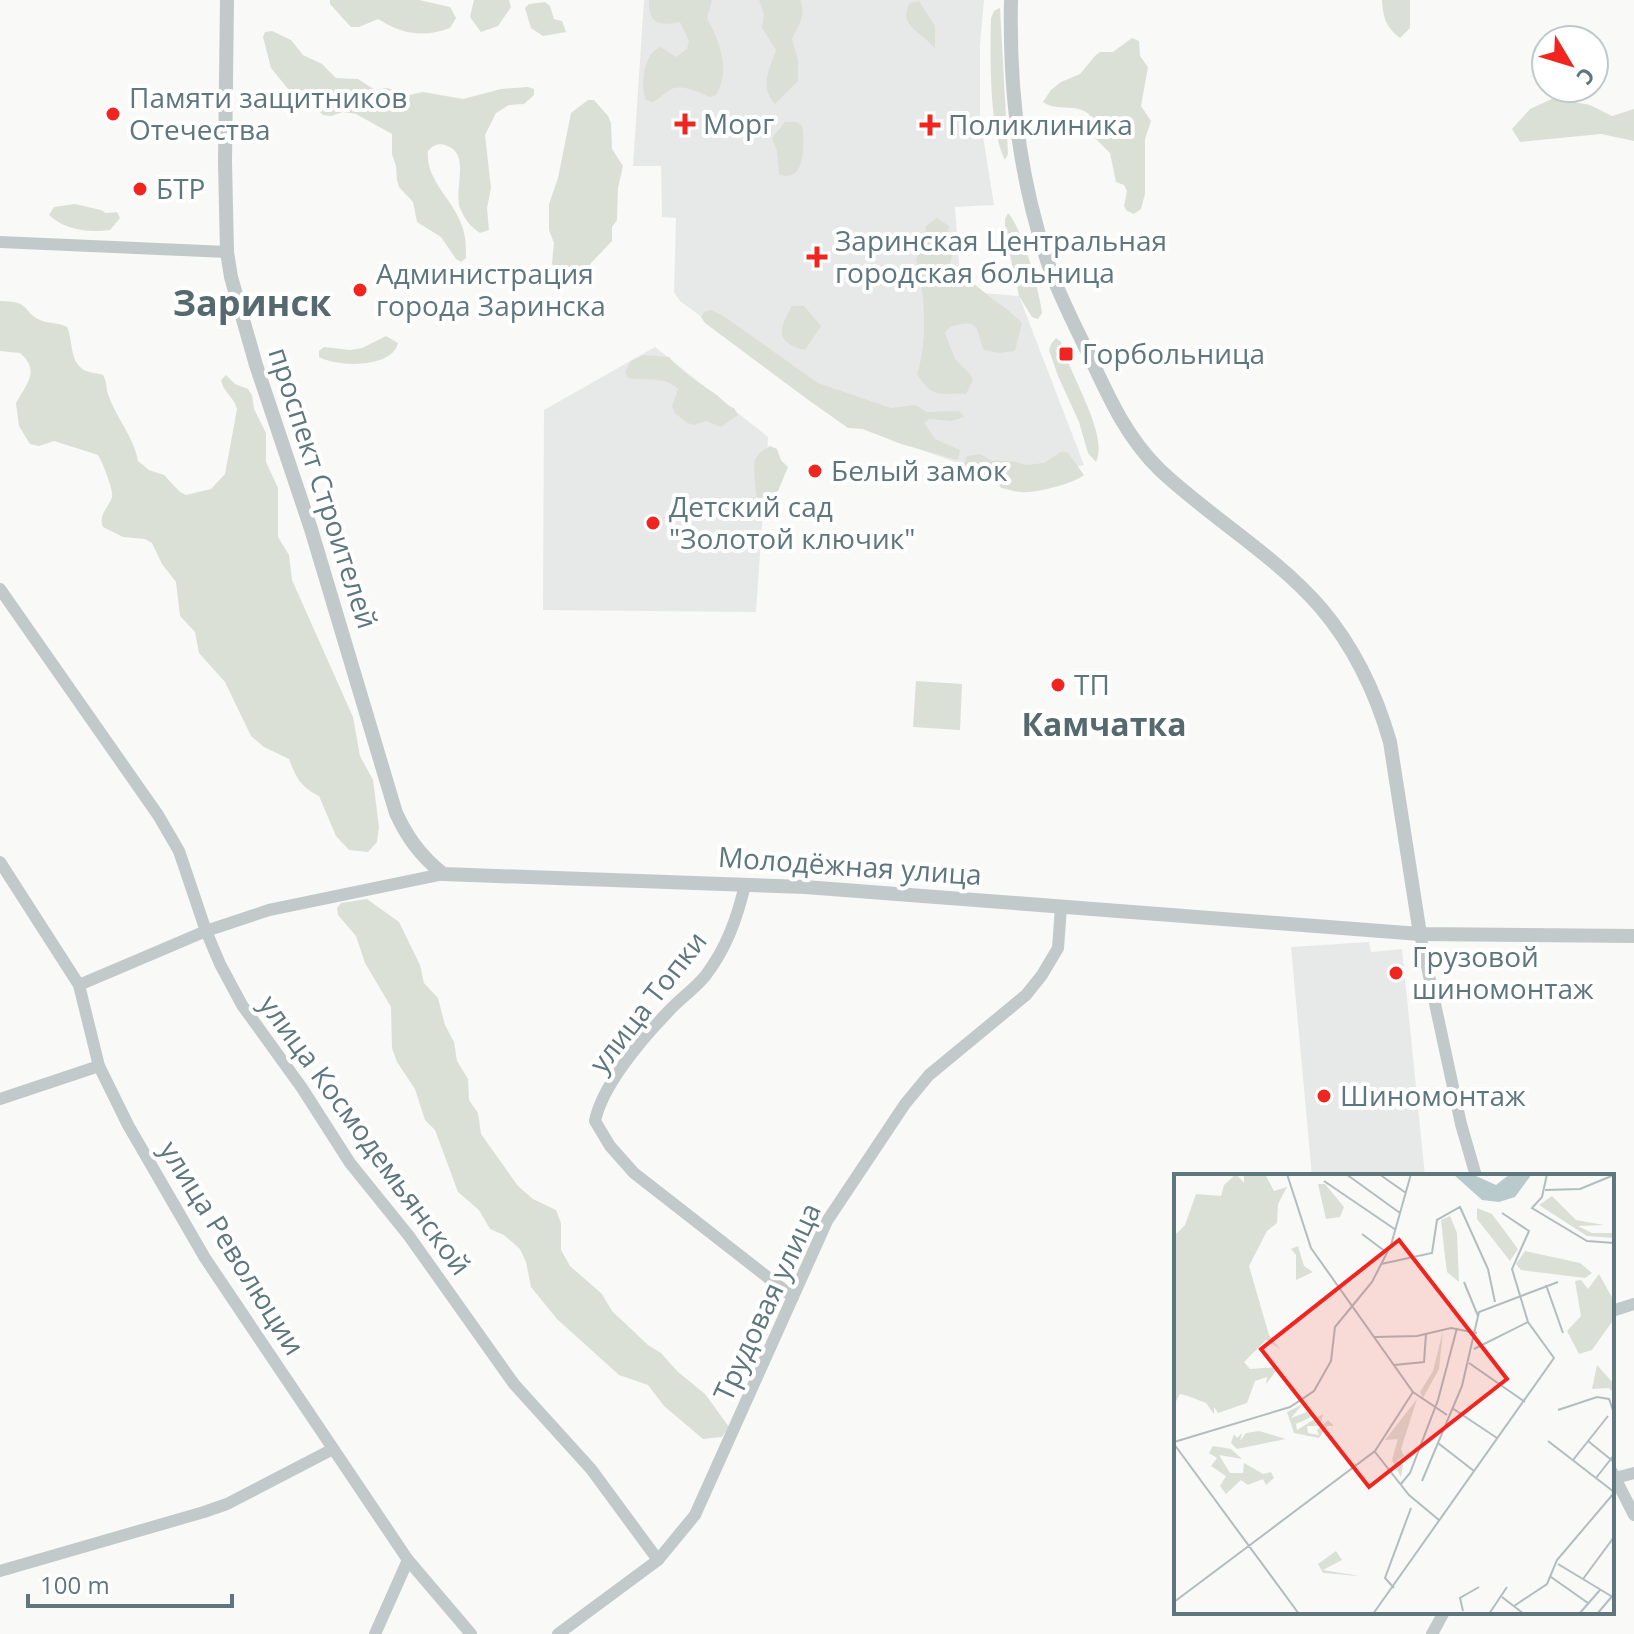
<svg xmlns="http://www.w3.org/2000/svg" width="1634" height="1634" viewBox="0 0 1634 1634" font-family="'Open Sans',sans-serif">
	<style>
		.built { fill: #e7e9e8 }
		.green { fill: #dbe0d6 }
		.lines { fill: none; stroke-linecap: round; stroke-linejoin: round }
		.minor { stroke: #c2c9cb; stroke-width: 12 }
		.tertiary { stroke: #c2c9cb; stroke-width: 14 }
		.poi-dot { fill: #f02520; stroke: #fff; stroke-width: 3 }
		.labels { text-anchor: middle; stroke-width: 8; stroke-linejoin: round; paint-order: stroke }
		.poi-label { font-size: 28px; fill: #5e777e; stroke: #fff; text-anchor: start }
		.street-label { font-size: 28px; fill: #5e777e; stroke: #fff }
		.quarter-label { font-size: 32px; font-weight: bold; fill: #55696f; stroke: #fff }
		.district-label { font-size: 36px; font-weight: bold; fill: #55696f; stroke: #fff }
		.inset-road { fill: none; stroke: #b2bdc0; stroke-width: 2 }
		.view { fill: #f02520; fill-opacity: 0.15; stroke: #f02520; stroke-width: 4 }
		.inset-edge { fill: none; stroke: #5e777e; stroke-width: 4 }
	</style>
	<rect width="100%" height="100%" fill="#f9f9f7"/>
	<g class="built">
		<polygon points="644,0 984,0 980,45 980,117 994,205 955,207 961,291 1019,296 1084,465 1012,482 845,423 680,301 674,292 676,218 662,217 661,166 633,166"/>
		<polygon points="655,347 768,437 756,612 543,610 544,410"/>
		<polygon points="1369,942 1371,952 1402,949 1425,1176 1312,1176 1291,947"/>
	</g>
	<g class="green">
		<path d="M 330,0 L 419,0 L 450,7 L 456,18 L 450,28 C 422,38 402,34 378,19 L 359,27 L 351,27 L 330,4 Z"/>
		<polygon points="474,0 509,0 511,7 498,26 481,32 470,17"/>
		<path d="M 649,0 L 712,0 L 707,18 C 720,42 731,71 716,95 L 710,97 C 699,93 682,83 670,90 C 663,93 660,99 653,102 L 646,100 C 640,87 643,52 661,47 L 676,57 L 687,49 L 689,41 L 680,22 C 659,26 648,24 649,0 Z"/>
		<path d="M 759,0 L 800,0 C 807,15 798,26 792,39 L 798,60 L 798,81 L 775,104 C 759,86 769,71 776,50 L 762,28 L 764,15 Z"/>
		<path d="M 1382,0 L 1410,0 L 1410,28 L 1400,38 C 1386,27 1383,18 1382,0 Z"/>
		<path d="M 919,1 L 935,26 L 935,49 C 924,33 896,25 910,3 Z"/>
		<polygon points="545,2 550,6 554,19 562,21 566,32 543,36 531,28 525,8 529,4"/>
		<path d="M 1000,8 L 1008,154 L 1005,160 C 989,129 990,55 991,18 L 994,11 Z"/>
		<path d="M 272,31 L 291,40 L 303,55 L 322,64 L 336,78 L 358,79 L 375,90 L 387,88 L 409,95 L 423,92 L 463,99 L 501,89 L 528,87 L 534,89 L 534,95 L 524,104 L 509,105 L 496,113 L 485,135 L 491,188 L 487,208 L 489,230 L 480,233 C 470,226 465,220 460,208 C 453,189 472,153 445,145 C 437,143 433,146 428,151 C 425,180 454,200 462,226 C 466,236 466,247 466,258 L 461,262 L 456,259 L 441,237 L 417,222 L 413,202 L 399,187 L 397,180 L 396,166 L 392,154 L 392,134 L 356,114 L 343,112 L 331,116 L 323,115 L 307,100 L 293,95 L 271,68 L 263,37 L 265,32 Z"/>
		<path d="M 1132,38 L 1139,41 L 1140,56 L 1148,67 L 1141,106 L 1151,121 L 1145,139 L 1145,194 L 1141,209 L 1134,214 L 1127,211 L 1124,206 L 1127,191 L 1124,185 L 1116,182 L 1110,153 L 1095,138 L 1089,114 C 1075,103 1057,112 1043,102 L 1051,90 L 1061,82 L 1080,74 L 1095,56 L 1100,52 L 1113,52 Z"/>
		<polygon points="1554,98 1590,105 1612,116 1634,109 1634,141 1601,134 1520,142 1512,129 1530,109"/>
		<polygon points="588,100 594,100 608,116 611,123 612,149 623,166 618,188 617,220 612,227 612,241 591,263 582,281 576,284 569,282 554,269 552,263 554,243 549,230 549,204 558,178 571,113"/>
		<path d="M 785,122 L 796,122 L 802,125 C 805,141 806,186 779,174 L 777,151 L 772,138 Z"/>
		<path d="M 75,204 L 101,210 L 106,213 L 117,212 L 120,218 L 110,230 C 89,233 65,230 49,215 L 54,207 Z"/>
		<path d="M 1008,213 C 1023,229 1039,291 1042,313 L 1038,319 L 1032,317 L 1019,296 L 1005,232 L 1005,219 Z"/>
		<path d="M 937,218 L 949,226 L 948,232 L 955,243 L 950,264 L 996,302 C 1001,303 1018,319 1022,323 L 1015,351 L 1000,353 L 984,350 C 977,337 981,320 962,324 C 953,325 949,327 945,333 L 955,359 L 970,374 L 973,380 L 966,394 C 940,393 932,399 917,374 C 928,341 925,292 916,259 L 923,246 L 926,226 Z"/>
		<path d="M 0,301 C 32,301 22,312 40,320 C 49,324 58,322 67,327 C 73,339 69,361 84,370 C 89,373 97,373 103,375 C 107,382 106,388 108,394 C 116,418 134,437 138,461 L 149,470 L 164,475 L 180,492 L 186,495 L 211,489 L 225,474 L 237,409 C 234,397 223,392 221,380 L 226,375 L 235,384 L 248,389 L 252,395 L 254,409 L 266,433 L 266,462 L 278,488 L 278,537 L 289,555 L 292,580 L 353,717 L 360,756 L 373,780 L 379,827 L 377,842 L 368,852 L 349,850 L 336,836 L 319,796 C 301,787 296,778 289,759 L 264,747 L 251,736 L 225,682 L 199,653 L 195,632 L 180,616 L 176,582 L 162,564 L 152,543 L 145,539 L 123,537 L 103,527 C 98,514 108,509 112,497 C 114,491 102,461 98,455 L 54,441 L 39,446 L 30,444 L 19,426 L 16,403 C 26,384 41,371 20,353 L 0,351 Z"/>
		<path d="M 792,306 L 804,306 L 821,326 L 805,350 C 774,342 779,329 792,306 Z"/>
		<polygon points="711,310 722,315 818,383 891,408 915,405 927,412 959,411 965,417 951,421 929,419 924,423 935,439 960,450 958,460 901,444 863,429 848,428 807,399 705,323 701,317 704,312"/>
		<path d="M 386,336 L 398,343 C 392,369 337,367 319,357 L 319,351 L 324,347 L 350,350 L 362,348 Z"/>
		<path d="M 1056,338 L 1061,342 C 1068,372 1110,436 1096,462 L 1088,453 L 1079,422 L 1058,376 L 1049,350 L 1051,344 Z"/>
		<path d="M 643,355 L 669,357 C 682,372 697,382 714,393 C 722,398 725,405 734,408 L 738,415 L 721,427 L 706,421 L 694,425 L 687,423 L 675,413 L 672,406 L 678,389 C 665,375 645,382 628,378 L 625,372 L 631,361 Z"/>
		<path d="M 770,446 L 777,449 L 781,460 L 788,467 L 778,491 L 758,500 C 755,494 753,465 755,460 C 758,453 765,449 770,446 Z"/>
		<path d="M 1062,451 L 1068,453 L 1084,475 C 1076,483 1033,494 1021,492 C 1014,492 1007,489 1001,488 L 997,482 C 983,482 970,478 964,464 L 967,456 L 980,454 L 992,461 L 1013,461 L 1026,465 L 1044,463 Z"/>
		<polygon points="916,681 962,684 960,730 913,727"/>
		<polygon points="367,899 399,922 420,965 424,983 438,998 445,1025 454,1042 457,1061 468,1079 469,1100 478,1113 481,1134 518,1186 533,1199 556,1210 561,1223 561,1250 570,1266 602,1294 612,1311 648,1345 661,1353 677,1371 705,1394 729,1427 722,1437 703,1439 664,1406 648,1385 619,1375 557,1319 531,1287 526,1262 520,1249 504,1235 490,1229 479,1210 458,1192 435,1130 425,1120 415,1089 397,1062 392,1048 391,1007 365,963 356,936 338,915 337,908 341,903"/>
	</g>
	<g class="lines">
		<g class="minor">
			<polyline points="0,242 227,252"/>
			<polyline points="0,589 158,815 179,851 206,931 220,964 242,1005 302,1088 350,1163 409,1236 514,1384 591,1469 658,1560"/>
			<polyline points="0,862 79,985 99,1066 128,1125 205,1258 408,1560 471,1634"/>
			<path d="M 745,885 C 737,918 727,947 706,975 C 695,989 678,1000 666,1014 C 641,1040 602,1086 595,1121 L 610,1146 L 634,1173 L 793,1297"/>
			<polyline points="1420,934 1461,1124 1476,1176"/>
			<polyline points="79,985 206,931 269,910 443,874"/>
			<polyline points="0,1099 99,1066"/>
			<polyline points="1612,1311 1634,1304"/>
			<polyline points="1612,1472 1634,1515"/>
			<polyline points="1615,1478 1634,1473"/>
			<polyline points="0,1571 204,1512 227,1504 333,1449"/>
			<polyline points="375,1634 408,1560"/>
			<polyline points="558,1634 658,1560 695,1515 827,1221 905,1104 929,1075 1026,995 1042,975 1058,948 1061,907"/>
			<polyline points="1432,1634 1444,1612"/>
		</g>
		<g class="tertiary">
			<path d="M 227,0 L 225,162 L 227,252 L 231,277 L 256,365 L 311,529 L 396,813 C 408,839 421,856 443,874 L 805,887 L 1420,934 L 1634,936"/>
			<path d="M 1011,0 C 1009,92 1019,181 1050,269 C 1061,299 1076,328 1090,357 C 1109,398 1127,438 1160,470 C 1211,518 1275,555 1321,608 C 1354,647 1376,693 1390,742 L 1420,934"/>
		</g>
	</g>
	<g class="poi-dot">
		<circle cx="113" cy="114" r="8"/>
		<path d="M681 112h8v8h8v8h-8v8h-8v-8h-8v-8h8z"/>
		<path d="M926 113h8v8h8v8h-8v8h-8v-8h-8v-8h8z"/>
		<circle cx="140" cy="189" r="8"/>
		<path d="M813 245h8v8h8v8h-8v8h-8v-8h-8v-8h8z"/>
		<circle cx="360" cy="290" r="8"/>
		<rect x="1058" y="346" width="16" height="16" rx="4"/>
		<circle cx="815" cy="471" r="8"/>
		<circle cx="653" cy="523" r="8"/>
		<circle cx="1058" cy="685" r="8"/>
		<circle cx="1396" cy="973" r="8"/>
		<circle cx="1324" cy="1096" r="8"/>
	</g>
	<g class="labels">
		<g class="poi-label">
			<text x="129" y="108">Памяти защитников<tspan x="129" dy="32">Отечества</tspan></text>
			<text x="703" y="134">Морг</text>
			<text x="948" y="135">Поликлиника</text>
			<text x="156" y="199">БТР</text>
			<text x="835" y="251">Заринская Центральная<tspan x="835" dy="32">городская больница</tspan></text>
			<text x="376" y="284">Администрация<tspan x="376" dy="32">города Заринска</tspan></text>
			<text x="1082" y="364">Горбольница</text>
			<text x="831" y="481">Белый замок</text>
			<text x="669" y="517">Детский сад<tspan x="669" dy="32">"Золотой ключик"</tspan></text>
			<text x="1074" y="695">ТП</text>
			<text x="1412" y="967">Грузовой<tspan x="1412" dy="32">шиномонтаж</tspan></text>
			<text x="1340" y="1106">Шиномонтаж</text>
		</g>
		<g class="street-label">
			<text transform="translate(323 488) rotate(72)" y="10">проспект Строителей</text>
			<text transform="translate(850 866) rotate(4)" y="10">Молодёжная улица</text>
			<text transform="translate(648 1002) rotate(-52)" y="10">улица Топки</text>
			<text transform="translate(365 1135) rotate(54)" y="10">улица Космодемьянской</text>
			<text transform="translate(232 1248) rotate(58)" y="10">улица Революции</text>
			<text transform="translate(767 1302) rotate(-65)" y="10">Трудовая улица</text>
		</g>
		<g class="quarter-label">
			<text x="1104" y="736">Камчатка</text>
		</g>
		<g class="district-label">
			<text x="252" y="316">Заринск</text>
		</g>
	</g>
	<g transform="translate(1174 1174)">
		<rect width="440" height="440" fill="#f9f9f7"/>
		<path d="M 62,0 L 70,9 L 70,0 L 91,0 L 100,17 L 113,13 L 104,30 L 103,49 L 93,57 L 75,92 L 95,161 L 106,175 L 92,166 L 70,188 L 76,195 L 105,193 L 92,210 L 93,203 L 81,207 L 73,229 L 44,239 L 40,233 L 40,240 L 32,229 L 14,222 L 6,220 L 0,231 L 0,62 L 11,51 L 22,20 L 47,22 L 50,11 ZM 144,10 L 151,10 L 170,33 L 166,43 L 152,45 ZM 378,22 L 402,46 L 430,51 L 404,52 L 418,59 L 440,59 L 440,64 L 413,62 L 365,31 ZM 303,34 L 318,40 L 344,75 L 336,87 L 303,45 ZM 276,42 L 283,59 L 285,108 L 273,98 L 271,83 L 267,46 ZM 124,72 L 130,92 L 139,98 L 122,106 L 122,81 L 117,75 ZM 351,77 L 406,89 L 418,99 L 411,104 L 347,96 L 342,90 ZM 425,100 L 440,127 L 440,145 L 418,176 L 405,180 L 393,157 L 407,142 L 401,107 L 407,106 L 414,115 ZM 269,157 L 265,195 L 249,224 L 246,218 L 259,197 ZM 423,191 L 440,210 L 440,220 L 435,214 L 418,215 ZM 243,225 L 227,275 L 230,282 L 223,287 L 229,291 L 227,303 L 218,286 L 224,265 L 211,266 ZM 129,230 L 117,244 L 133,238 L 139,242 L 122,250 L 123,256 L 149,240 L 146,252 L 133,252 L 134,259 L 145,261 L 143,256 L 154,246 L 160,252 L 153,252 L 145,264 L 120,259 L 113,238 ZM 85,257 L 112,265 L 63,275 L 57,269 L 60,260 L 63,264 L 68,259 L 66,267 L 72,259 ZM 39,272 L 57,275 L 68,285 L 45,281 L 56,299 L 69,299 L 70,289 L 89,300 L 97,298 L 100,304 L 92,311 L 89,305 L 74,311 L 67,306 L 52,320 L 46,312 L 52,302 L 37,292 L 43,284 L 35,279 ZM 162,377 L 168,386 L 149,396 L 186,402 L 149,399 L 144,390 Z" fill="#dbe0d6"/>
		<path d="M 279,0 L 302,2 L 322,11 L 336,0 L 358,0 L 341,23 L 325,28 L 308,26 Z" fill="#b9cacc"/>
		<path class="inset-road" d="M 113,0 L 137,74 L 239,218 L 273,241M 172,0 L 226,39M 205,0 L 232,19M 373,0 L 368,23 L 358,34 L 413,67 L 440,69M 150,7 L 222,56M 371,16 L 406,15 L 440,1M 188,60 L 212,78M 207,90 L 258,79 L 263,46 L 286,33 L 314,95 L 321,128M 290,108 L 304,142M 372,111 L 389,159M 201,163 L 243,162 L 277,154 L 303,159M 300,175 L 354,148M 295,189 L 351,228M 220,191 L 250,188 L 252,160M 278,234 L 323,264M 384,236 L 423,223 L 435,225 L 440,239M 374,267 L 440,318M 414,267 L 440,288M 0,268 L 116,233 L 140,217 L 157,187 L 161,153 L 198,108 L 217,71 L 237,0M 264,269 L 300,297M 0,270 L 125,440M 201,278 L 235,321 L 265,346M 399,286 L 434,242M 422,304 L 440,281M 248,307 L 288,212 L 305,138 L 384,108M 226,311 L 236,299 L 264,226 L 283,154M 384,390 L 437,422M 377,403 L 414,429M 409,405 L 440,363M 220,414 L 211,404 L 237,334M 328,423 L 350,440M 0,428 L 201,277 L 239,218M 340,432 L 373,410 L 383,386 L 440,319M 289,437 L 286,424 L 305,413M 199,440 L 380,184 L 354,148 L 338,95 L 355,57 L 328,39M 315,440 L 333,413M 405,440 L 426,416M 423,440 L 440,420"/>
		<path class="view" d="M 225,66 L 333,205 L 195,313 L 87,175 Z"/>
		<rect width="440" height="440" class="inset-edge"/>
	</g>
	<g transform="translate(1570 64) rotate(128)"><circle r="38" fill="#ffffff" stroke="#bfc9cb" stroke-width="2"/>
	<path d="M0-6L14 30L0 20L-14 30Z" fill="#f02520"/>
	<text y="-12" font-size="22" font-weight="bold" text-anchor="middle" fill="#5e777e">С</text>
	</g>
	<path d="M28 1594v12h204v-12" fill="none" stroke="#5e777e" stroke-width="4"/>
	<text x="40" y="1594" font-size="24" fill="#5e777e" stroke="#ffffff" stroke-width="6" paint-order="stroke">100 m</text>
</svg>
